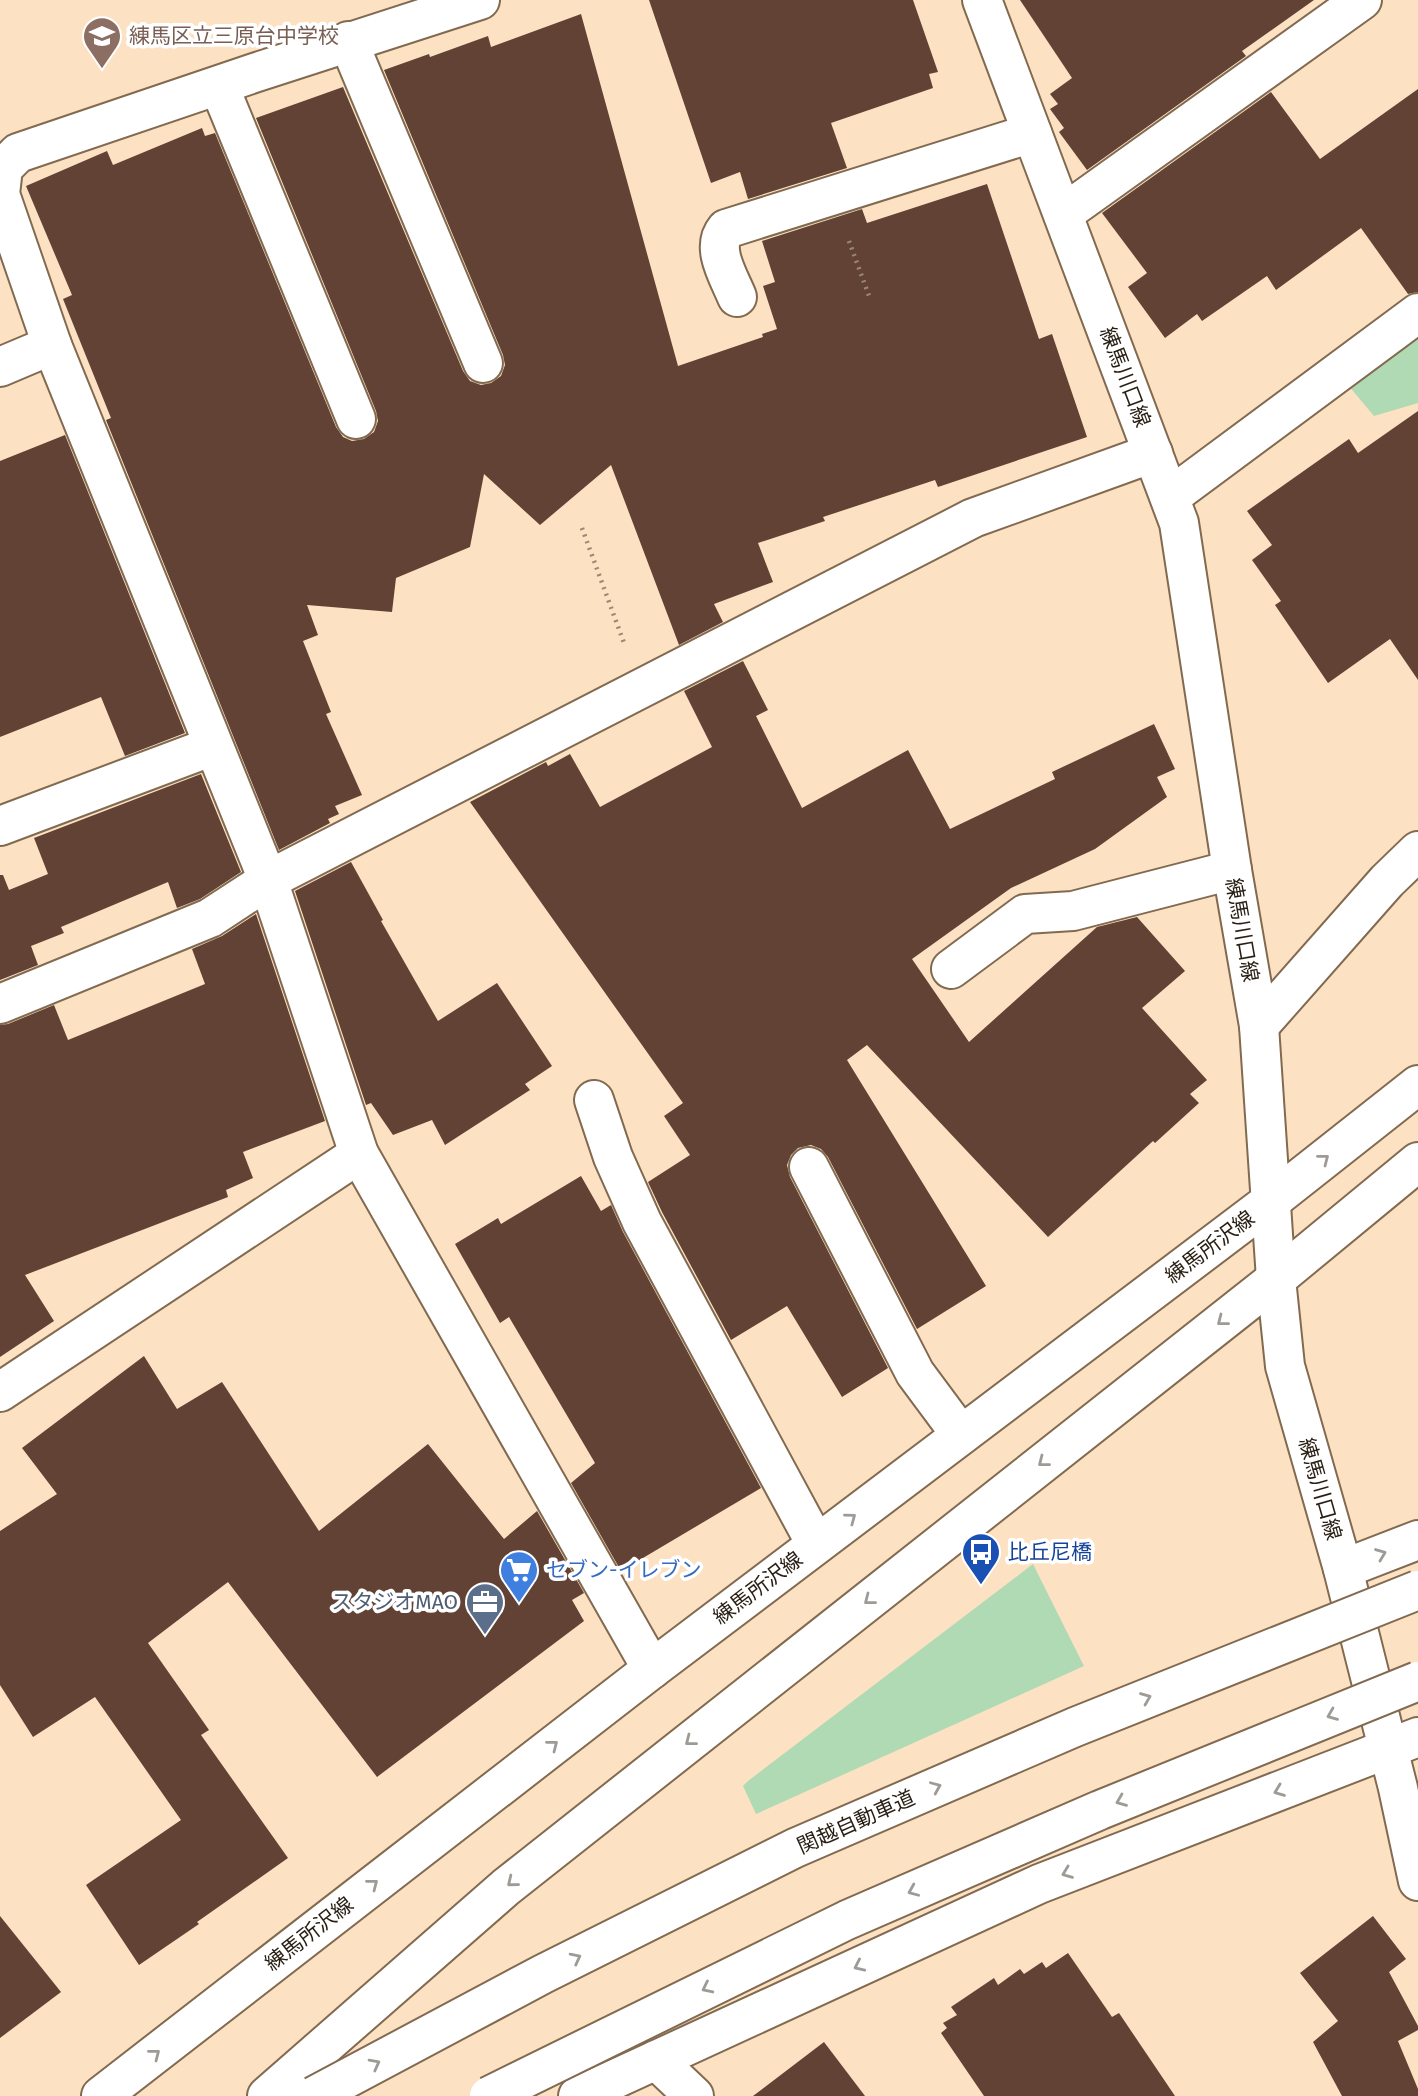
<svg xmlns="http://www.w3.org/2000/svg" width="1418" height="2096" viewBox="0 0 1418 2096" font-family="'Fira Sans','Noto Sans JP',sans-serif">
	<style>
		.green { fill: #b0dab4 }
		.building { fill: #614234 }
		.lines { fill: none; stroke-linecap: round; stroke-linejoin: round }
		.minor-casing { stroke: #826a50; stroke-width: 42 }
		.major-casing { stroke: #826a50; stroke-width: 42 }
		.path { stroke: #9b8873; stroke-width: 4.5; stroke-dasharray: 2 5; stroke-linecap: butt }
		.minor { stroke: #fff; stroke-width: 38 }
		.major { stroke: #fff; stroke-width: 38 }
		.highway-bridge-casing { stroke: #826a50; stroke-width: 42; stroke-linecap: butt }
		.highway-bridge { stroke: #fff; stroke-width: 38 }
		.oneway { stroke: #9e9a95 }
		.labels { text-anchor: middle; stroke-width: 7; stroke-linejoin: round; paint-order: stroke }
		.education-label { font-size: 21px; fill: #785e54; stroke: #fff; text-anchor: start }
		.street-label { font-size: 21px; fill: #281e13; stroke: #fff }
		.transit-label { font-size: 21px; fill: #164399; stroke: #fff; text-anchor: start }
		.shop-label { font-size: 21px; fill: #366cbe; stroke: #fff; text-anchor: start }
		.service-label { font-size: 21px; fill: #4e5e75; stroke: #fff; text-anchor: end }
	</style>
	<rect width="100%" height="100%" fill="#fce1c3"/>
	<g class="green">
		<polygon points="1418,333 1418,403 1374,416 1348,385"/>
		<polygon points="1033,1564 1084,1666 756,1814 743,1786 748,1781"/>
	</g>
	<g class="building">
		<polygon points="649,0 913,0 938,72 929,74 933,88 831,123 847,168 748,199 740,172 711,183"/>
		<polygon points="1020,0 1314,0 1242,51 1246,56 1087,170 1059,132 1064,128 1050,109 1058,104 1050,94 1072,78"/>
		<polygon points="581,14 678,366 763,337 762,334 777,329 763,286 775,282 762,241 862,209 867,223 987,184 1039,339 1052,334 1087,437 938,487 935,480 823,517 825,521 758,543 773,582 714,604 723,622 679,645 611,465 540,525 484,474 470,547 396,578 392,612 307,605 318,635 303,641 331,712 326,714 362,795 335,806 339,814 328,819 330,823 279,850 106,420 111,418 63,299 72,295 26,186 107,151 113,165 202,128 205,136 215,133 336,427 343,437 352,441 364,439 374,432 378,421 376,411 256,118 343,87 463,371 470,381 481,385 491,383 501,376 505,365 503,355 384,70 429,54 430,57 488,36 491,47"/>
		<polygon points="1418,89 1418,292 1408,294 1361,228 1276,290 1267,276 1202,321 1197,314 1165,338 1128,287 1147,273 1102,213 1271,92 1320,159"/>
		<polygon points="1418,411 1418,680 1390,639 1328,683 1275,605 1281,601 1252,560 1272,545 1247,511 1349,439 1358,453"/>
		<polygon points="65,435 185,733 125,756 101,697 0,737 0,461"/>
		<polygon points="743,661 768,710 756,716 802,808 908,750 950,829 1055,779 1052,772 1154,724 1175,769 1157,777 1167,797 1095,849 1011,888 912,959 969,1042 1097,927 1137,917 1185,971 1142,1008 1207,1080 1190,1094 1199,1103 1155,1143 1153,1141 1048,1237 867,1045 847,1060 986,1286 917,1329 828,1157 821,1149 811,1145 798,1148 791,1155 787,1165 790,1177 888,1368 842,1397 787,1306 731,1340 662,1212 648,1182 690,1155 664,1116 683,1103 470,802 546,762 548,766 570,754 600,807 712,747 684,691"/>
		<polygon points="201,774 241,872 200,899 177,908 168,882 61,927 64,933 31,946 38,965 0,980 0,875 3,875 9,890 48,874 34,838"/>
		<polygon points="351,862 383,920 381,921 438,1021 497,983 552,1066 525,1084 530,1090 445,1145 432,1120 393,1135 371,1103 366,1105 295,891"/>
		<polygon points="256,914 325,1121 243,1152 253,1178 226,1190 228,1197 25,1275 54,1321 0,1357 0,1025 8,1024 54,1005 68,1040 205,984 192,949 222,936"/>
		<polygon points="581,1176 601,1211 611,1205 623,1232 761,1488 621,1571 571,1483 595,1463 509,1317 500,1323 455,1244 498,1218 501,1224"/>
		<polygon points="144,1356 177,1409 222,1382 319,1531 428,1444 504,1539 537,1511 584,1593 572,1600 584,1621 377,1777 228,1582 148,1643 209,1730 201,1735 288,1858 197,1922 199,1924 139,1965 86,1885 181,1820 95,1697 33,1737 0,1685 0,1531 57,1494 22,1448"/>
		<polygon points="0,1916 61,1992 0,2038"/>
		<polygon points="1373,1916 1406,1959 1389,1972 1418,2026 1418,2030 1398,2041 1418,2089 1418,2096 1342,2096 1313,2042 1338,2021 1300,1973"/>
		<polygon points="1068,1953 1112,2017 1119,2013 1175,2096 984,2096 941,2033 947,2028 943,2023 957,2015 951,2007 994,1978 998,1985 1020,1969 1024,1974 1042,1962 1046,1968"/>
		<polygon points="824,2042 865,2096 753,2096"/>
	</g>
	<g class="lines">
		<defs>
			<g id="minor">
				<polyline points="480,0 254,73 18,153 3,168 0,194 52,345 268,880 359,1154 652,1669"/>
				<polyline points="348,41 483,363"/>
				<polyline points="219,86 356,419"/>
				<polyline points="1063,214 1362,0"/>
				<path d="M 737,297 C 729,277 710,248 726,229 L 1032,133"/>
				<polyline points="0,367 52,345"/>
				<polyline points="1170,497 1418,313"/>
				<polyline points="0,826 213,746"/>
				<polyline points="951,969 1025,914 1073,911 1232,870"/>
				<polyline points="0,1004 210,918 268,880 973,518 1153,453"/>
				<polyline points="1259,1026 1387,881 1418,851"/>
				<polyline points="594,1100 613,1157 642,1222 816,1544"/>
				<polyline points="809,1167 915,1373 961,1435"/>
				<polyline points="0,1392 359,1154"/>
				<polyline points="1343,1569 1418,1540"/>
				<polyline points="656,2060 694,2096"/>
				<polyline points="578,2096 1039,1884 1418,1737"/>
			</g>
			<g id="major">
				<polyline points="982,0 1179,523 1232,870 1259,1026 1276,1279 1285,1366 1343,1569 1398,1788 1418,1881"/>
				<polyline points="101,2096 652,1669 1271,1201 1418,1085"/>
				<polyline points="267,2096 506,1887 1276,1279 1418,1162"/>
			</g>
		</defs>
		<use href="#minor" class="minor-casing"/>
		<use href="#major" class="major-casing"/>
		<g class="path">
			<polyline points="849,241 869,296"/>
			<polyline points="582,528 624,643"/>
		</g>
		<use href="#minor" class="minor"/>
		<use href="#major" class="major"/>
		<defs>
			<g id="highway-bridge">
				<polyline points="314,2096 543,1974 795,1848 1075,1727 1418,1590"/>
				<polyline points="489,2096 847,1920 1100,1810 1418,1681"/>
			</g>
		</defs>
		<use href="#highway-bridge" class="highway-bridge-casing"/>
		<use href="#highway-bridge" class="highway-bridge"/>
	</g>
	<defs><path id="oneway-chevron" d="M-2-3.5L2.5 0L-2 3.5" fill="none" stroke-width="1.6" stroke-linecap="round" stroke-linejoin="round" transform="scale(1.75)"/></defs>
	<g class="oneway">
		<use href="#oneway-chevron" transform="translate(1324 1159) rotate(-38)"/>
		<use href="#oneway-chevron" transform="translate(1222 1321) rotate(142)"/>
		<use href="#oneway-chevron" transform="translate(1043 1462) rotate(142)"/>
		<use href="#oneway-chevron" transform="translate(851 1518) rotate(-37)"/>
		<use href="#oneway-chevron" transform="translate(1381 1554) rotate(-21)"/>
		<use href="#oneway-chevron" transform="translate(869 1600) rotate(142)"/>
		<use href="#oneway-chevron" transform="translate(1146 1698) rotate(-22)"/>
		<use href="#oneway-chevron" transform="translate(1332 1715) rotate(158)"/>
		<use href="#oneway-chevron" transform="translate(690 1741) rotate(142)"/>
		<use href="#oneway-chevron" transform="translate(553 1745) rotate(-38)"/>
		<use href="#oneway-chevron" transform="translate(936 1787) rotate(-23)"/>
		<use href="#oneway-chevron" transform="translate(1279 1791) rotate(159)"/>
		<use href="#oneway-chevron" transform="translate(1121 1801) rotate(158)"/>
		<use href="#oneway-chevron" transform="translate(1067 1873) rotate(159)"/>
		<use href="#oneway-chevron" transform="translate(512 1882) rotate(141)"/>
		<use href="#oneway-chevron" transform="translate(373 1884) rotate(-38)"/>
		<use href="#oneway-chevron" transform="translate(913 1891) rotate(157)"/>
		<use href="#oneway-chevron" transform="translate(576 1958) rotate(-27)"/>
		<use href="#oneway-chevron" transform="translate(859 1966) rotate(155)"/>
		<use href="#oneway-chevron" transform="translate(707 1988) rotate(154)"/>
		<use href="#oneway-chevron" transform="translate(155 2054) rotate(-38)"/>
		<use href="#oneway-chevron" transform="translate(375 2064) rotate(-28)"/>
	</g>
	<defs>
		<symbol id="school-pin" viewBox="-11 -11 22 30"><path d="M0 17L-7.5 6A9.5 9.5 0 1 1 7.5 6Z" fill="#8d6e63" stroke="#fff"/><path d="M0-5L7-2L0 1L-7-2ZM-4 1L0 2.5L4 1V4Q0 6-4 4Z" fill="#fff"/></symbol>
		<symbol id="bus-pin" viewBox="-11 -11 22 30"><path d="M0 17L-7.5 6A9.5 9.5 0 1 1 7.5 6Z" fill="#1a4fb4" stroke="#fff"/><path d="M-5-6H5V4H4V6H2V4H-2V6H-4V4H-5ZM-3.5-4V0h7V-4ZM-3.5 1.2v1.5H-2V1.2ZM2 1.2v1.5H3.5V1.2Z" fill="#fff"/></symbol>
		<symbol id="supermarket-pin" viewBox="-11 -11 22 30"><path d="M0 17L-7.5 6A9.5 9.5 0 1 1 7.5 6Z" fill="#3f7fe0" stroke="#fff"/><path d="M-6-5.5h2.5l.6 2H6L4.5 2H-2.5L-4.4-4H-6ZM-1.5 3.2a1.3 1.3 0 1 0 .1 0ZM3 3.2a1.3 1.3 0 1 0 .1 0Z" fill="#fff"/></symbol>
		<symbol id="office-pin" viewBox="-11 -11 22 30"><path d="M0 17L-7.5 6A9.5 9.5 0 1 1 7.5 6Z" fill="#5c6f8a" stroke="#fff"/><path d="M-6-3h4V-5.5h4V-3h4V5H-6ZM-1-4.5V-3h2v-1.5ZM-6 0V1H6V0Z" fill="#fff"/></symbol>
	</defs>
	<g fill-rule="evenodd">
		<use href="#school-pin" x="80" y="14" width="44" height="60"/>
		<use href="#bus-pin" x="959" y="1530" width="44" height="60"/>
		<use href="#supermarket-pin" x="497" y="1548" width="44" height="60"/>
		<use href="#office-pin" x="463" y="1580" width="44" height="60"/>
	</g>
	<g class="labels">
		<g class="education-label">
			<text x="129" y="43">練馬区立三原台中学校</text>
		</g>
		<g class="street-label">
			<text transform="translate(1125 377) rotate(69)" y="7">練馬川口線</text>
			<text transform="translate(1242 930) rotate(80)" y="7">練馬川口線</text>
			<text transform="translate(1210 1247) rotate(-37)" y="7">練馬所沢線</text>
			<text transform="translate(1320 1489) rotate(74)" y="7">練馬川口線</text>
			<text transform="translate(758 1588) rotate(-37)" y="7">練馬所沢線</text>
			<text transform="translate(856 1822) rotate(-24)" y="7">関越自動車道</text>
			<text transform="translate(309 1934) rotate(-38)" y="7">練馬所沢線</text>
		</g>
		<g class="transit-label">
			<text x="1008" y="1559">比丘尼橋</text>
		</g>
		<g class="shop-label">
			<text x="546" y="1577">セブン-イレブン</text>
		</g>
		<g class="service-label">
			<text x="458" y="1609">スタジオMAO</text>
		</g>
	</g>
</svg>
